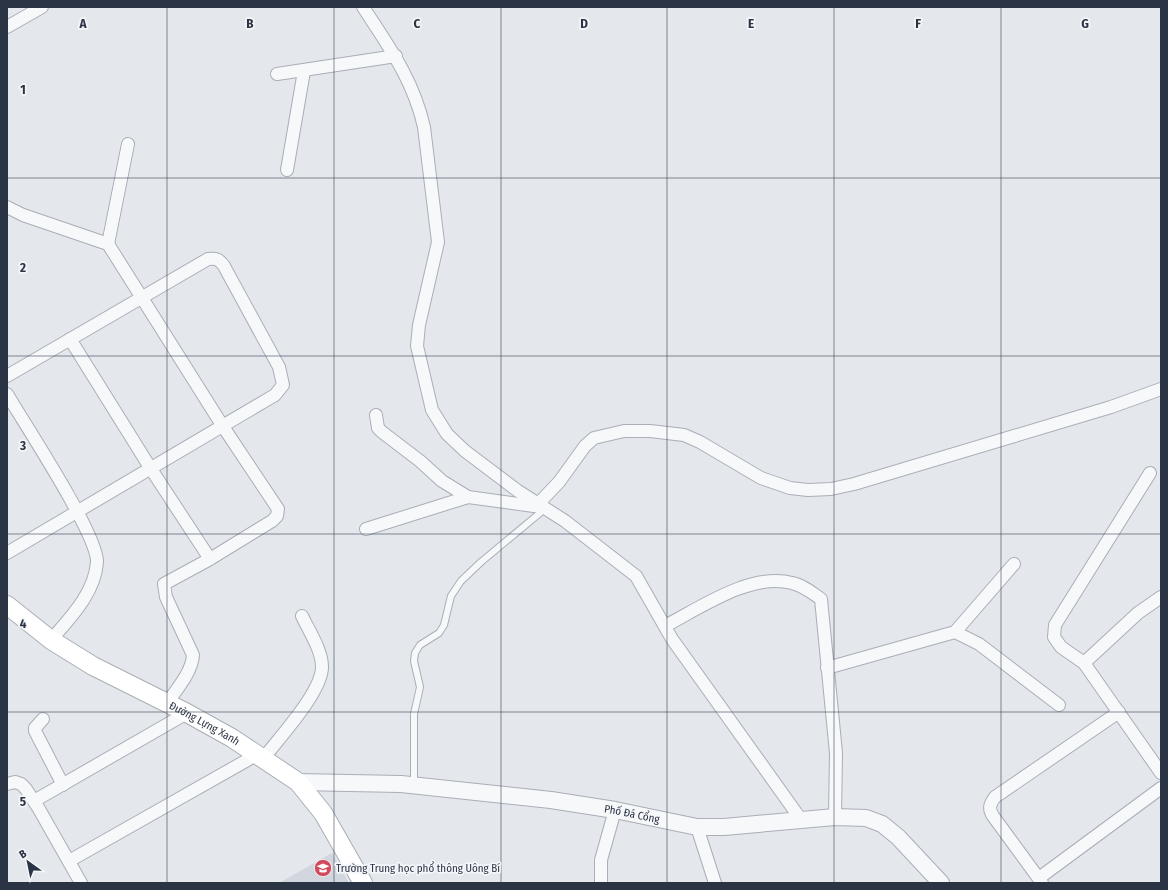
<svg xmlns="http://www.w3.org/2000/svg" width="1168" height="890" viewBox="0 0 1168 890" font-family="'Fira Sans Condensed',sans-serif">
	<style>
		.built { fill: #d2d6de }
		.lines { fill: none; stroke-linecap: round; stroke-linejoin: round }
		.service-casing { stroke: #a9aeb7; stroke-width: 8 }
		.minor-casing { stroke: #a9aeb7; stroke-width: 14 }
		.tertiary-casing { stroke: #a9aeb7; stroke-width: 18 }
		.secondary-casing { stroke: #a9aeb7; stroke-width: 20 }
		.service { stroke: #f7f8fa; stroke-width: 6 }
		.minor { stroke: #f7f8fa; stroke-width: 12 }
		.tertiary { stroke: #f7f8fa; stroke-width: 16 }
		.secondary { stroke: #fff; stroke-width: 18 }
		.grid { fill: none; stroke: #2b3445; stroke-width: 1; stroke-opacity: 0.55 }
		.labels { text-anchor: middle; stroke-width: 3.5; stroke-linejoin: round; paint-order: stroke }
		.street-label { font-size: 11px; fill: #2b3445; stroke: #f4f6f9 }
		.poi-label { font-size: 11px; fill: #2b3445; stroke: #f4f6f9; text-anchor: start }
		.grid-label { font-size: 13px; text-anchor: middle; font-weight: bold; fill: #2b3445; stroke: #f4f6f9; stroke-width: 3.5; stroke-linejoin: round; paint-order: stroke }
	</style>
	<rect width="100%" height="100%" fill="#e4e7ec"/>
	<polygon class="built" points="332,853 349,883 279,883"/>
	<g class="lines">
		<defs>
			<polyline id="service" points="414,785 414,714 420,687 414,661 415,653 420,645 439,633 444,625 451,596 461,581 481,562 546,508"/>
			<g id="minor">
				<path d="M 363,7 C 389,47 413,79 424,127 L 438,242 L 419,325 L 417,346 L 432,410 L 447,434 L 465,451 L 518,491 L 565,521 L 636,576 L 672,639 L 802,821"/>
				<polyline points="7,27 42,7"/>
				<polyline points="277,74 396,56"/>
				<polyline points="287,170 304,71"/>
				<path d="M 7,207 L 23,215 L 108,244 L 222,425 L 278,509 L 277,516 L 272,521 L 210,559 L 164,584 L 166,597 L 193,655 C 192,672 177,689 167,703"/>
				<polyline points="108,244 128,144"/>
				<polyline points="70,339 151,469 210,559"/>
				<path d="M 7,376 L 208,259 C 216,258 219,259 224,266 L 279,367 L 283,385 L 275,395 L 7,553"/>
				<path d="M 7,394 C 24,423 98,535 97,562 C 95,593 70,618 51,640"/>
				<polyline points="376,415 378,428 382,432 420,461 442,481 468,497 541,507"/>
				<polyline points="1150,473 1055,625 1054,637 1061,647 1084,663 1161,773"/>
				<polyline points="539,503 559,482 585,446 594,438 624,431 650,431 684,435 700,442 761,478 790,488 808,490 831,489 854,484 1111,407 1161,389"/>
				<polyline points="366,529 468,497"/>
				<path d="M 665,626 C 700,608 751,572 792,583 C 803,585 812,593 821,599 L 836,753 L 835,817"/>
				<polyline points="955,632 979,644 1059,705"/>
				<polyline points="1084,663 1138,613 1161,597"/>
				<polyline points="827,668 955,632 1014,564"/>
				<polyline points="43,719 35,728 35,731 63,785"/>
				<path d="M 263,759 C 279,738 322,692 322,667 C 322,650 309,631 302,616"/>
				<polyline points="7,784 15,782 21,784 26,789 39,809 81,883"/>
				<polyline points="34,801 187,713"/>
				<polyline points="697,827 715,883"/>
				<polyline points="69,861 258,754"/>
				<polyline points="1039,878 1161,788"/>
				<polyline points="601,883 601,860 615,810"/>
				<path d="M 1042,883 L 993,816 C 988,808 990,804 995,797 L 1119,712"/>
			</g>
			<g id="tertiary">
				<path id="s1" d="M 298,782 L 401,784 L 551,800 L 615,810 L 697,827 L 724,827 L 835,817 L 866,818 L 882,824 L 898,837 L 941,883"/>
			</g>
			<g id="secondary">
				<path id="s2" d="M 7,605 L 51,640 L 93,666 L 187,713 L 232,738 L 298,782 L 323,813 L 363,883"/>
			</g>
		</defs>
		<use href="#service" class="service-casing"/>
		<use href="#minor" class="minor-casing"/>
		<use href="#tertiary" class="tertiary-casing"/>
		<use href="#secondary" class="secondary-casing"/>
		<use href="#service" class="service"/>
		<use href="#minor" class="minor"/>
		<use href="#tertiary" class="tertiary"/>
		<use href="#secondary" class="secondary"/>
	</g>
	<path class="grid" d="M 167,7 L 167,883M 334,7 L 334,883M 501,7 L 501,883M 667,7 L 667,883M 834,7 L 834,883M 1001,7 L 1001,883M 7,178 L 1161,178M 7,356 L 1161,356M 7,534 L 1161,534M 7,712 L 1161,712"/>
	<defs>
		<symbol id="school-disc" viewBox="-11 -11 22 22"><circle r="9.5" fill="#d1495b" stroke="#f4f6f9"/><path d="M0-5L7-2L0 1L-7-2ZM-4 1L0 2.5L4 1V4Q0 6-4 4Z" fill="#fff"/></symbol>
	</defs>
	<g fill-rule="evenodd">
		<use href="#school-disc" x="313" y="858" width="20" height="20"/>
	</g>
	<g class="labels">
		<g class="street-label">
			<text dy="4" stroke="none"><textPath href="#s2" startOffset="231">Đường Lựng Xanh</textPath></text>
			<text dy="4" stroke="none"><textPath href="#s1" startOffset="336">Phố Đá Cổng</textPath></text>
		</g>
		<g class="poi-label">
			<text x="336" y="872">Trường Trung học phổ thông Uông Bí</text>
		</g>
	</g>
	<g class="grid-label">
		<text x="83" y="28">A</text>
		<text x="250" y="28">B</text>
		<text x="417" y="28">C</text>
		<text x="584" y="28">D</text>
		<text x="751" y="28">E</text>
		<text x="918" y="28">F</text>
		<text x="1085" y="28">G</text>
		<text x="23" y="94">1</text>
		<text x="23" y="272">2</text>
		<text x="23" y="450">3</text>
		<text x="23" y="628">4</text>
		<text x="23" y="806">5</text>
	</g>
	<rect width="1168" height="890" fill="none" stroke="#2b3445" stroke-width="16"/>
	<g transform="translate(28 862) rotate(327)" stroke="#f4f6f9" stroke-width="3" paint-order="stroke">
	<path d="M0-3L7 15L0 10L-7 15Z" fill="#2b3445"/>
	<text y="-6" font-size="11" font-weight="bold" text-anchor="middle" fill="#2b3445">B</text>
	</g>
</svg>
